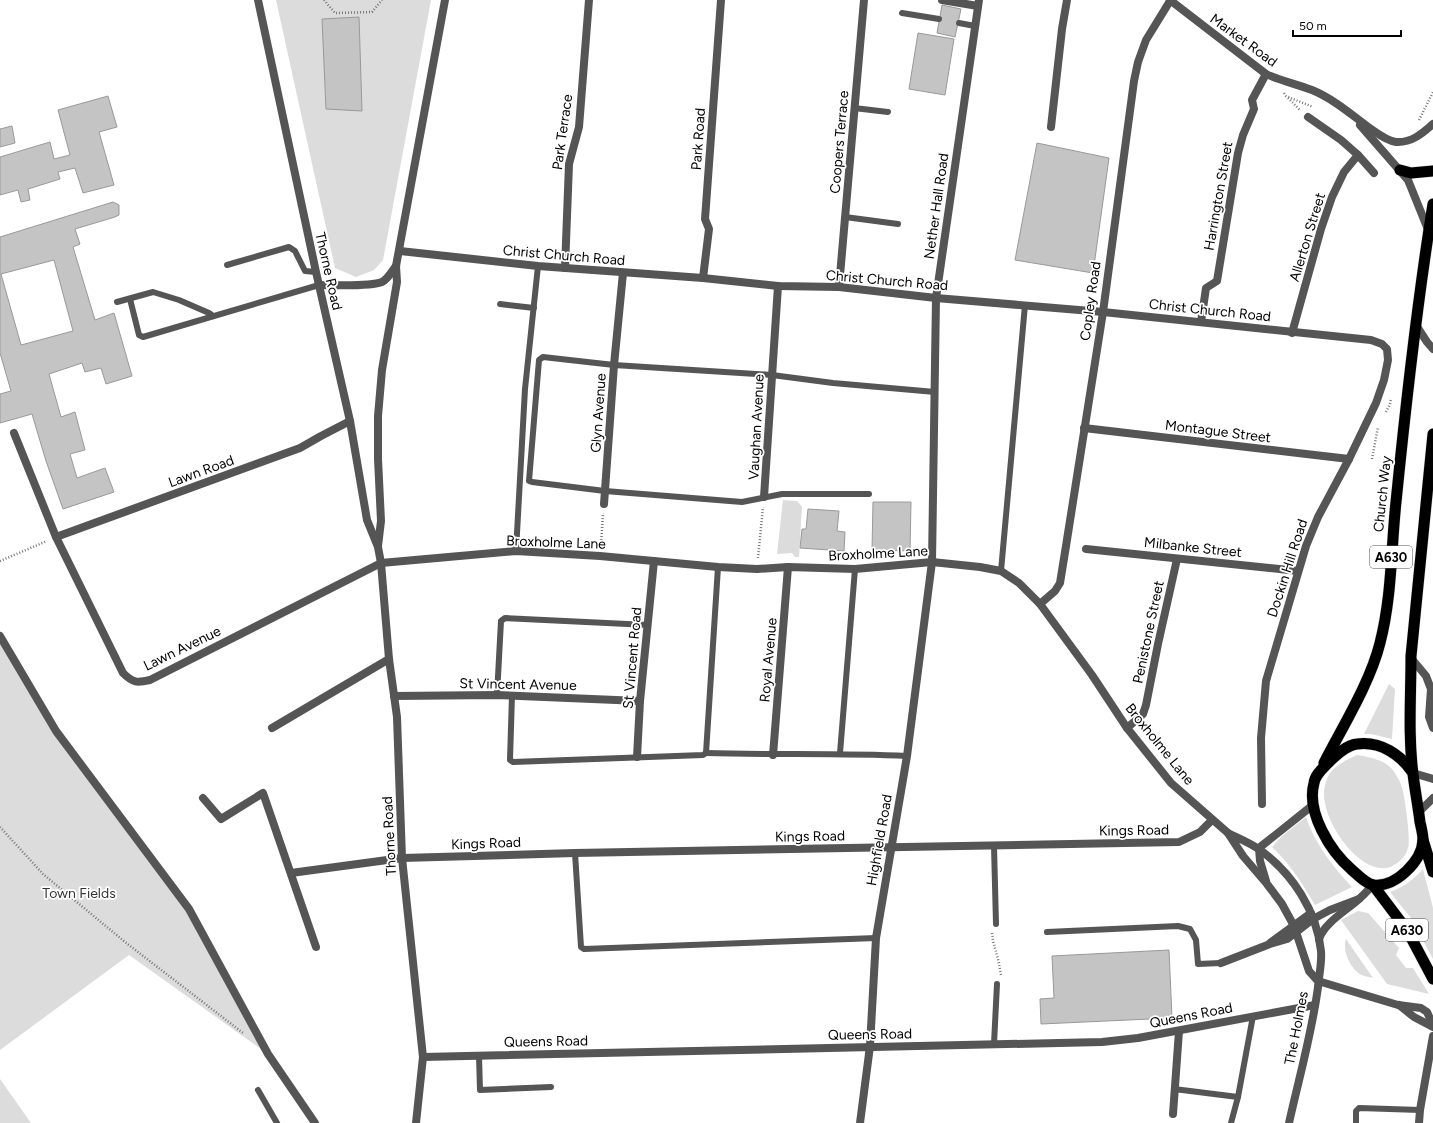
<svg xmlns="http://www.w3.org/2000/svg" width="1433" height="1123" viewBox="0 0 1433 1123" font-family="Figtree,sans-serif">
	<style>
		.green { fill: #dcdcdc }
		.building { fill: #c4c4c4; stroke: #999; fill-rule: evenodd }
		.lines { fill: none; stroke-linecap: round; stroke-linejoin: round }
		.trunk-casing { stroke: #dbdbdb; stroke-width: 12 }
		.path { stroke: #777; stroke-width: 2.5; stroke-dasharray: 1 2; stroke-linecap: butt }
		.service { stroke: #555; stroke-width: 6 }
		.minor { stroke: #555; stroke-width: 8 }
		.tertiary { stroke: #555; stroke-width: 8 }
		.trunk { stroke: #000; stroke-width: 11 }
		.labels { text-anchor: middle; stroke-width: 3.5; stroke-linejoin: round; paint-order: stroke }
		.shield { fill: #fff; stroke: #4c4c4c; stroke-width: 1 }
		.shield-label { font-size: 13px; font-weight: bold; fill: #000 }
		.street-label { font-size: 14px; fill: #000; stroke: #fff }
		.park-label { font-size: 14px; fill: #333; stroke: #fff }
	</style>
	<rect width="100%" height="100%" fill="#fff"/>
	<g class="green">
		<polygon points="276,0 431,0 383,260 374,270 356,277 335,268"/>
		<polygon points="783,500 797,501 802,507 799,557 795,557 792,553 777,554"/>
		<polygon points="0,633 56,731 189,909 268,1054 129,955 0,1050"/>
		<polygon points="1389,684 1395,689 1392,739 1371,734 1364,734"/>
		<path d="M 1357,755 C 1369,757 1381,759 1390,767 C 1396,773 1400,781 1402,788 C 1405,797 1411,840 1408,848 C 1406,857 1396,866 1387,868 C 1359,872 1329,828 1325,803 C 1323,796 1324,786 1327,779 C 1331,767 1346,760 1357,755 Z"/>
		<path d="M 1306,817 C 1315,844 1333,867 1352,887 L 1315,905 C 1302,883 1291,865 1272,847 L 1282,836 Z"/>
		<path d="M 1423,869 L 1433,908 L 1433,959 L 1411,918 L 1390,892 C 1404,887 1413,880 1423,869 Z"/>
		<polygon points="1358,911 1368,913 1399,948 1396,955 1406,968 1413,968 1429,994 1387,984 1341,920"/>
		<path d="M 1346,939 L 1373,978 C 1369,977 1363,976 1360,974 C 1350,968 1342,950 1346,939 Z"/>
		<polygon points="0,1079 31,1123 0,1123"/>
	</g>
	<g class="building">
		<polygon points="942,5 961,9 955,37 937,33"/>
		<polygon points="359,17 362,111 326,109 322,19"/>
		<polygon points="918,33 954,39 945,95 909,89"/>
		<polygon points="108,96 117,127 99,132 114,185 83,193 75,168 58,172 60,179 28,189 30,200 21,202 18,190 0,195 0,157 50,142 54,159 70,155 58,110"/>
		<polygon points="12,126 15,143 0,147 0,129"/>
		<polygon points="1037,143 1109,158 1093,273 1015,260"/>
		<path d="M 113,202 L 119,205 L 119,215 L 115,217 L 75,229 L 80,244 L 73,247 L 95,320 L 114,313 L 132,376 L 106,384 L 101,368 L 85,372 L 82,363 L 49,374 L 61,417 L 75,412 L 85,450 L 70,454 L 77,478 L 105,468 L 114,492 L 63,509 L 46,461 L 32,414 L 0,423 L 0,394 L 11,391 L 0,353 L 0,237 ZM 54,260 L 73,331 L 21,345 L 1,274 Z"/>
		<polygon points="873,502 911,502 910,551 872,550"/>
		<polygon points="808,509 839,511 837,531 845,532 844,551 800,548 802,529 806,529"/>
		<polygon points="1169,950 1172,1018 1041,1024 1040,999 1054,998 1052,956"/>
	</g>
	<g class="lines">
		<defs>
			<g id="trunk">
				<polyline points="1400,170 1411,173 1433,171"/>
				<path d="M 1324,763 C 1343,726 1370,683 1380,643 C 1392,597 1391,548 1396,502 C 1406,402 1417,303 1433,204"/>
				<path d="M 1413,773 C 1401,755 1381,741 1357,744 C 1346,745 1335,756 1328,763 C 1322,769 1315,775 1314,783 C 1306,812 1330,851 1352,870 C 1358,875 1366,884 1374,885 C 1396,887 1422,861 1423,840 C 1423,834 1421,827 1420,822 C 1418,806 1415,790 1413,774 C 1408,735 1411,696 1411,656 L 1433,434"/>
				<polyline points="1423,840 1433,872"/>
				<polyline points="1373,885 1407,930 1433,979"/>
			</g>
		</defs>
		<use href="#trunk" class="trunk-casing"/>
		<g class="path">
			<polyline points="324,0 335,13 372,12 382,0"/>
			<polyline points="1284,93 1286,96 1313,107"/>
			<polyline points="1288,98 1300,110"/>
			<polyline points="1419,120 1433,92"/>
			<polyline points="1386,412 1390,404 1391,398"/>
			<polyline points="1372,459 1378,427"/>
			<polyline points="601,546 603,513"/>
			<polyline points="758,558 763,507"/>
			<polyline points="0,561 47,541"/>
			<polyline points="0,827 43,874 125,942 243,1033"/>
			<polyline points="992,933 993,941 998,959 1001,975"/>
		</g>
		<g class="service">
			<polyline points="902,13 939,19"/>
			<polyline points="959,23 975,26"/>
			<polyline points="854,108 888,112"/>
			<polyline points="845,217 898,224"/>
			<polyline points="227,265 289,247 295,251 305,271 316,272"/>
			<polyline points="130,299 139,335 143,337 319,285"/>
			<polyline points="117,302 153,292 179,300 209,313 213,316"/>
			<polyline points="500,304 534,308"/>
			<polyline points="869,494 782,494 742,502 605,491 532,482 529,481 539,360 543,357 614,365 772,375 833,383 935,392"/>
			<polyline points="516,551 525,389 538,266"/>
			<polyline points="1001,571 1025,305"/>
			<polyline points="497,695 501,621 505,618 648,625"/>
			<polyline points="512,695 510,760 513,762 703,755 706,753 718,567"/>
			<path d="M 706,753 C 773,755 840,753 907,756"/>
			<polyline points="840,753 855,569"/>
			<polyline points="994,846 996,924"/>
			<polyline points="575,853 581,947 584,949 876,938"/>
			<polyline points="1047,932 1178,926 1190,929 1196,940 1198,964 1221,963"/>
			<polyline points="994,1044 997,984"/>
			<polyline points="479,1056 480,1090 551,1087"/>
			<polyline points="1174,1089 1238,1097"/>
			<polyline points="258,1090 277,1123"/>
			<polyline points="1231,1123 1238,1097 1253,1016"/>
			<polyline points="1356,1123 1356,1111 1359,1108 1420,1110"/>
		</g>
		<g class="minor">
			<polyline points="942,0 978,6"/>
			<path d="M 1170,0 L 1266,74 C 1281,81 1297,84 1312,90 C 1334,99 1353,116 1371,129 C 1378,134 1387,141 1396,142 C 1411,143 1422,134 1433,124"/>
			<polyline points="1308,117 1341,140 1358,155 1374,173"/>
			<polyline points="1360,125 1408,180 1429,232"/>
			<polyline points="1051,127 1062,29 1067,0"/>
			<polyline points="400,251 538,266 703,278 778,286 839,287 936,298 1103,312 1371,340 1382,344 1387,349 1388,360 1384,380 1376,403 1349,459 1318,517 1306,546 1266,681 1261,738 1262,804"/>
			<polyline points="565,268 569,164 579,127 589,0"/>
			<polyline points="703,278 709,229 705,219 721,0"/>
			<polyline points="839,287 864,0"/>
			<polyline points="1201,322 1206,288 1217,281 1238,153 1243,135 1254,109 1252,100 1266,74"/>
			<polyline points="1416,325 1427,342 1433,349"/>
			<polyline points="1292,333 1321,229 1332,197 1344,172 1358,155"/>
			<polyline points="1084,428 1349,459"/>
			<path d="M 14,433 L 56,537 L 123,673 C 133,683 137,683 150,680 L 381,563 L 516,551 L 600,556 L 718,567 L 757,569 L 788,567 L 855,569 L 932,562 L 980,567 L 1001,571 L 1019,583 L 1040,604 L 1092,675 L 1127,728 L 1171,783 L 1228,833"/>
			<polyline points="764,497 778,286"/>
			<polyline points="604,504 614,365 623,273"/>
			<polyline points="56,537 300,448 321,436 350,421"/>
			<polyline points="1086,549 1298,571"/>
			<polyline points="1040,604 1055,591 1060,583 1066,546 1103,312 1134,81 1138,62 1146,40 1170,1"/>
			<polyline points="0,636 56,731 189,909 268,1054 315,1123"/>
			<polyline points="1411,658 1426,676 1431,689 1429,717 1433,728"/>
			<polyline points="394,696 497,695 640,701"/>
			<polyline points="272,728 389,659"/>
			<polyline points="1127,728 1143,714 1146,705 1158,644 1177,559"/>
			<polyline points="773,755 788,567"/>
			<polyline points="637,757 640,701 654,561"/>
			<polyline points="1413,773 1433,779"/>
			<polyline points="203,798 221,819 263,793 316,947"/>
			<polyline points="1419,812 1433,798"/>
			<polyline points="291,873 402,858 575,853 1179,842 1200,832 1212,820"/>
			<polyline points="1266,881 1260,861 1259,848 1313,805"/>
			<path d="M 1319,939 C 1324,923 1347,910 1359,899 C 1364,895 1368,890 1373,885"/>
			<polyline points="1270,943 1311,913"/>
			<polyline points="1221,963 1270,944 1287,939 1313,919 1330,910 1359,899"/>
			<polyline points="1399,1005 1414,1017 1433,1027"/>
			<polyline points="423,1057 1102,1042 1138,1038 1315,1005"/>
			<polyline points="1173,1114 1179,1031"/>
			<polyline points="860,1123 870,1046 876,938 907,756 932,562 936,298 979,0"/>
			<path d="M 1289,1123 C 1299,1078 1312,1033 1318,987 C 1319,975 1322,963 1321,951 C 1317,911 1292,873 1260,850 C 1251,843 1238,838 1228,833 L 1243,856 L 1267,884 L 1282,904 L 1294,926 L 1309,971 L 1318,981 L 1398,1005 L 1421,1008 L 1427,1012 L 1433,1025"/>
			<polyline points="1419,1123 1420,1110 1433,1036"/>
		</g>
		<g class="tertiary">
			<polyline points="258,0 316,272 350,421 367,520 378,547 381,563 389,659 397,717 402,858 423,1057 416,1123"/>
			<path d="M 319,285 C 333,285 370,287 382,282 C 388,279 392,271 396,266"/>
			<polyline points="378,546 381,521 378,459 378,416 382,370 397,282 396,266 445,0"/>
		</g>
		<use href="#trunk" class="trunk"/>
	</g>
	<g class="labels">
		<g class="shield">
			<rect x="1370" y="546" width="42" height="22" rx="3"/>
			<rect x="1386" y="919" width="42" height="22" rx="3"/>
		</g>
		<g class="shield-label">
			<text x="1391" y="562">A630</text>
			<text x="1407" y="935">A630</text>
		</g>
		<g class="street-label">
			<text transform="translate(1244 40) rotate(36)" y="5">Market Road</text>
			<text transform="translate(562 132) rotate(-82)" y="5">Park Terrace</text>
			<text transform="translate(698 139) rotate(-86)" y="5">Park Road</text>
			<text transform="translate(839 142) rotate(-85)" y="5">Coopers Terrace</text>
			<text transform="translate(1218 196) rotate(-80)" y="5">Harrington Street</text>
			<text transform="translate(936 206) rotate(-82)" y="5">Nether Hall Road</text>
			<text transform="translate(1307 237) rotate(-73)" y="5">Allerton Street</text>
			<text transform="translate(564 255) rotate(5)" y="5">Christ Church Road</text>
			<text transform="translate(329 271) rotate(77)" y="5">Thorne Road</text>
			<text transform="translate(887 280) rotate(5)" y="5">Christ Church Road</text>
			<text transform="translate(1090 301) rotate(-82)" y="5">Copley Road</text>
			<text transform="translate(1210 310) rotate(6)" y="5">Christ Church Road</text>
			<text transform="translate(598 413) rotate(-86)" y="5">Glyn Avenue</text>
			<text transform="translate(756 427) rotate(-87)" y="5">Vaughan Avenue</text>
			<text transform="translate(1218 431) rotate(7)" y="5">Montague Street</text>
			<text transform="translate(201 471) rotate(-20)" y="5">Lawn Road</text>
			<text transform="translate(1382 494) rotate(-84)" y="5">Church Way</text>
			<text transform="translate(556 542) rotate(2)" y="5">Broxholme Lane</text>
			<text transform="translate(1193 547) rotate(6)" y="5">Milbanke Street</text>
			<text transform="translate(878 553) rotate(-3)" y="5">Broxholme Lane</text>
			<text transform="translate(1287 568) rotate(-72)" y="5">Dockin Hill Road</text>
			<text transform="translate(1148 632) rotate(-78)" y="5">Penistone Street</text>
			<text transform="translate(182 648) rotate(-26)" y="5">Lawn Avenue</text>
			<text transform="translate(632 658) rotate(-85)" y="5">St Vincent Road</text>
			<text transform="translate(768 660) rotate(-85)" y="5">Royal Avenue</text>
			<text transform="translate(518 684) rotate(1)" y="5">St Vincent Avenue</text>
			<text transform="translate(1160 744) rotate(51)" y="5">Broxholme Lane</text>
			<text transform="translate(1134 830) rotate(-1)" y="5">Kings Road</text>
			<text transform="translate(389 836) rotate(-93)" y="5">Thorne Road</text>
			<text transform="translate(810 836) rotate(-1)" y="5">Kings Road</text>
			<text transform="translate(879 840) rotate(-80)" y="5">Highfield Road</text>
			<text transform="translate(486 843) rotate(-2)" y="5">Kings Road</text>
			<text transform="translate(1191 1015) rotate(-11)" y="5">Queens Road</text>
			<text transform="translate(1296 1028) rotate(-79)" y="5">The Holmes</text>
			<text transform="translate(870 1034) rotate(-1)" y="5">Queens Road</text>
			<text transform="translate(546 1041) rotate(-1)" y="5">Queens Road</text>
		</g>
		<g class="park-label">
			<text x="79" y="898">Town Fields</text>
		</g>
	</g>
	<path d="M1293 30v6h108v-6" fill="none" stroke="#000000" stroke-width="2"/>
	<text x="1299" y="30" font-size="12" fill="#000000" stroke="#ffffff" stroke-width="3" paint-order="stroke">50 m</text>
</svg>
